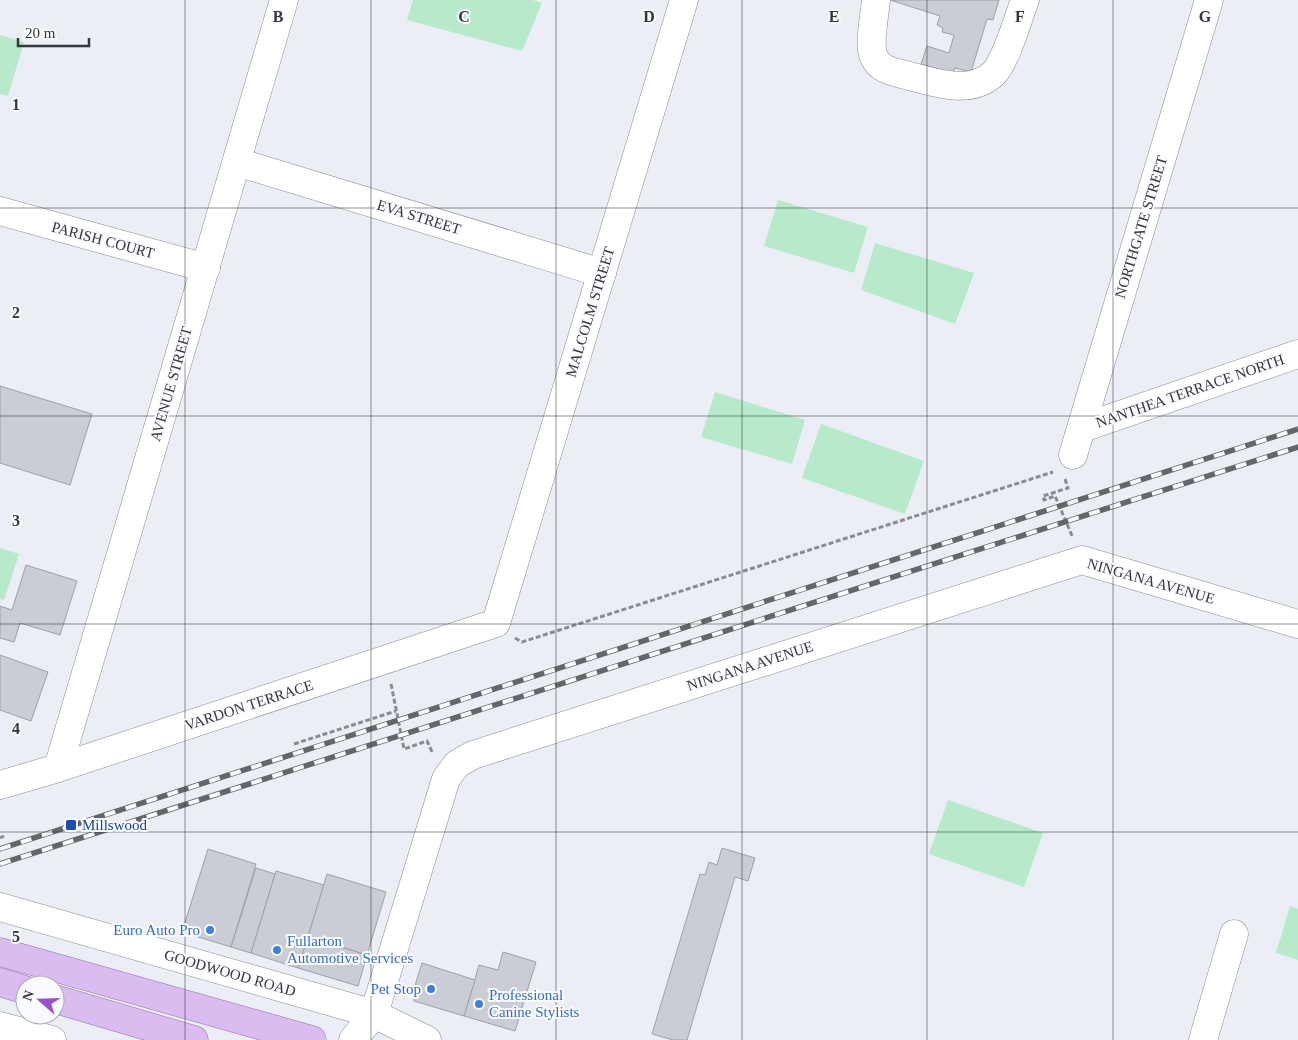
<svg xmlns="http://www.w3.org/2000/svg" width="1298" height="1040" viewBox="0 0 1298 1040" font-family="Georgia,serif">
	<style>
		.green { fill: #b6eacb }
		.building { fill: #cbcdd5; stroke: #9e9fa7 }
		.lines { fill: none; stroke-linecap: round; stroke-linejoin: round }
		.minor-casing { stroke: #898b92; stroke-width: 29 }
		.major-casing { stroke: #9170aa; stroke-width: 29 }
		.path { stroke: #8b8c91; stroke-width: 3; stroke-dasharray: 5 2.5; stroke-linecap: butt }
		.minor { stroke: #fff; stroke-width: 28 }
		.major { stroke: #dbbcf1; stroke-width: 28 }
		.rail-casing { stroke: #65666b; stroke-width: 5.5 }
		.rail { stroke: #fafbfe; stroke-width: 4; stroke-dasharray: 11; stroke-linecap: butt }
		.grid { fill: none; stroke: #353639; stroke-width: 1; stroke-opacity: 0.55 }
		.transit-dot { fill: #1a4fb4; stroke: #fafbfe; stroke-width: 2 }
		.shop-dot { fill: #3f7fe0; stroke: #fafbfe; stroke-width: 2 }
		.labels { text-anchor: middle; stroke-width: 4; stroke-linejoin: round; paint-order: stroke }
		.street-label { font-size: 15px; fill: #353639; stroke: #fafbfe }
		.transit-label { font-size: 15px; fill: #164399; stroke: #fafbfe; text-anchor: start }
		.shop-label { font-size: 15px; fill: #366cbe; stroke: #fafbfe; text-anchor: end }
		.grid-label { font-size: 16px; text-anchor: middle; font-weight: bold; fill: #353639; stroke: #fafbfe; stroke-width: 4; stroke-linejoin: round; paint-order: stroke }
	</style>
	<rect width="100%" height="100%" fill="#eceef6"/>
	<g class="green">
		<polygon points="413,0 533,0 542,3 522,51 407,20"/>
		<polygon points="0,35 24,42 8,96 0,94"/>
		<polygon points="778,200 868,227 854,273 764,246"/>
		<polygon points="875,243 974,273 955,324 861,290"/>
		<polygon points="715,392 805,420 792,464 701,437"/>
		<polygon points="821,424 924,461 905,514 802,478"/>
		<polygon points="0,548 19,554 4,600 0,599"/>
		<polygon points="948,800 1043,833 1024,887 929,854"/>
		<polygon points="1290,906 1298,909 1298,960 1276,953"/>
	</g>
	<g class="building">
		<polygon points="890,0 999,0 993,20 987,19 971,72 955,68 953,73 921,64 927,46 949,53 954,35 942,32 943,28 937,25 940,16"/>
		<polygon points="0,386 92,414 70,485 0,463"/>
		<polygon points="26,565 77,581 60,635 20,623 14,642 0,638 0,606 12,610"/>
		<polygon points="0,655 48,672 31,721 0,710"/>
		<polygon points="722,848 755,858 748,881 735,877 687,1040 673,1040 652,1034 700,874 705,875 709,862 717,865"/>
		<polygon points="208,849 256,864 231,947 182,932"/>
		<polygon points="256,868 275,874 251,953 231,947"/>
		<polygon points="276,871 324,885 298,968 251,953"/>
		<polygon points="327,874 386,892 367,955 308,937"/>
		<polygon points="308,937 367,955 358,986 298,968"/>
		<polygon points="503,952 536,962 515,1031 464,1016 479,965 498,970"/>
		<polygon points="422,963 475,980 464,1016 414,1001 412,995"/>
	</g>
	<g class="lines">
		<defs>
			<g id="minor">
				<path d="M 876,0 C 875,15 868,44 874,57 C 880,71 896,72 909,76 C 936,83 970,95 993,74 C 1006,62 1018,18 1025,0"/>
				<polyline points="237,162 602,273"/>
				<polyline points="0,211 206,268"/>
				<polyline points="1082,428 1298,354"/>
				<polyline points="1073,455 1209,0"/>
				<polyline points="58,768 284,0"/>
				<polyline points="0,785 58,768 496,623 684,0"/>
				<polyline points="0,907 374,1014 427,1040"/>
				<polyline points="0,1026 52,1040"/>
				<polyline points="353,1040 374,1014 446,779 457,764 473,755 1082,560 1298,624"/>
				<polyline points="1203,1040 1234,934"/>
			</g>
			<g id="major">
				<polyline points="0,952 312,1040"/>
				<polyline points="0,982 25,990"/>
				<polyline points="55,999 194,1040"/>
			</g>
		</defs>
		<use href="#minor" class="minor-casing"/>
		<use href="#major" class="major-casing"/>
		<g class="path">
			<polyline points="1065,479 1068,488 1043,496 1044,500 1055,496 1073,538"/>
			<polyline points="515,638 522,642 1053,472"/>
			<polyline points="391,684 404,749 427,741 433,754"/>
			<polyline points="294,744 396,711"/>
			<polyline points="0,838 4,836"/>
		</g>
		<use href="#minor" class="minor"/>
		<use href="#major" class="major"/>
		<defs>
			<g id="rail">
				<polyline points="0,849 1298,429"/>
				<polyline points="0,864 1298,447"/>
			</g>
		</defs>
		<use href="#rail" class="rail-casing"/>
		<use href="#rail" class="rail"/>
	</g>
	<path class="grid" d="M 185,0 L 185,1040M 371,0 L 371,1040M 556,0 L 556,1040M 742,0 L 742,1040M 927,0 L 927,1040M 1113,0 L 1113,1040M 0,208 L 1298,208M 0,416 L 1298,416M 0,624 L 1298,624M 0,832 L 1298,832"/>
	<rect class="transit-dot" x="65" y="819" width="12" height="12" rx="2.5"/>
	<g class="shop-dot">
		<circle cx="210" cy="930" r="5"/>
		<circle cx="277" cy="950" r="5"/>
		<circle cx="431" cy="989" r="5"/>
		<circle cx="479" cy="1004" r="5"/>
	</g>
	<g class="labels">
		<g class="street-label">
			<text transform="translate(419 217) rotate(17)" y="5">EVA STREET</text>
			<text transform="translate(1141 227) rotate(-73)" y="5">NORTHGATE STREET</text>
			<text transform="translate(103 240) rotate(15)" y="5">PARISH COURT</text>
			<text transform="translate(590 312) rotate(-73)" y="5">MALCOLM STREET</text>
			<text transform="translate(171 384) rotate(-74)" y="5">AVENUE STREET</text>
			<text transform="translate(1190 391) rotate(-19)" y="5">NANTHEA TERRACE NORTH</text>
			<text transform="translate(1151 581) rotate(16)" y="5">NINGANA AVENUE</text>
			<text transform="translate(750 666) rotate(-18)" y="5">NINGANA AVENUE</text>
			<text transform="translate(249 705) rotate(-18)" y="5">VARDON TERRACE</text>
			<text transform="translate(230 973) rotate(16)" y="5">GOODWOOD ROAD</text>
		</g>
		<g class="transit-label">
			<text x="82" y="830">Millswood</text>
		</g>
		<g class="shop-label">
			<text x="200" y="935">Euro Auto Pro</text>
			<text x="287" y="946" text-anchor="start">Fullarton<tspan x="287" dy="17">Automotive Services</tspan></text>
			<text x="421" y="994">Pet Stop</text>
			<text x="489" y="1000" text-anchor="start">Professional<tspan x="489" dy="17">Canine Stylists</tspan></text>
		</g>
	</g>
	<g class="grid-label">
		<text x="278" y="22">B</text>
		<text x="464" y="22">C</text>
		<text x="649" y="22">D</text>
		<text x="834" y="22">E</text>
		<text x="1020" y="22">F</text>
		<text x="1205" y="22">G</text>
		<text x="16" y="110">1</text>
		<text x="16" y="318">2</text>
		<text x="16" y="526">3</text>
		<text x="16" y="734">4</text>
		<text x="16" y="942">5</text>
	</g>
	<g transform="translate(40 1000) rotate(290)"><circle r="24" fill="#fafbfe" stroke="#abacaf"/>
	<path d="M0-4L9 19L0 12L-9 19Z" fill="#9454ca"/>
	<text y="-8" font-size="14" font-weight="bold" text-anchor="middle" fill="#353639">N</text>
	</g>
	<path d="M18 38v8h71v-8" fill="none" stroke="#353639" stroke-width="2.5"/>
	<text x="25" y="38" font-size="15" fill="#353639" stroke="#fafbfe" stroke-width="4" paint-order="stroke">20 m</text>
</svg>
